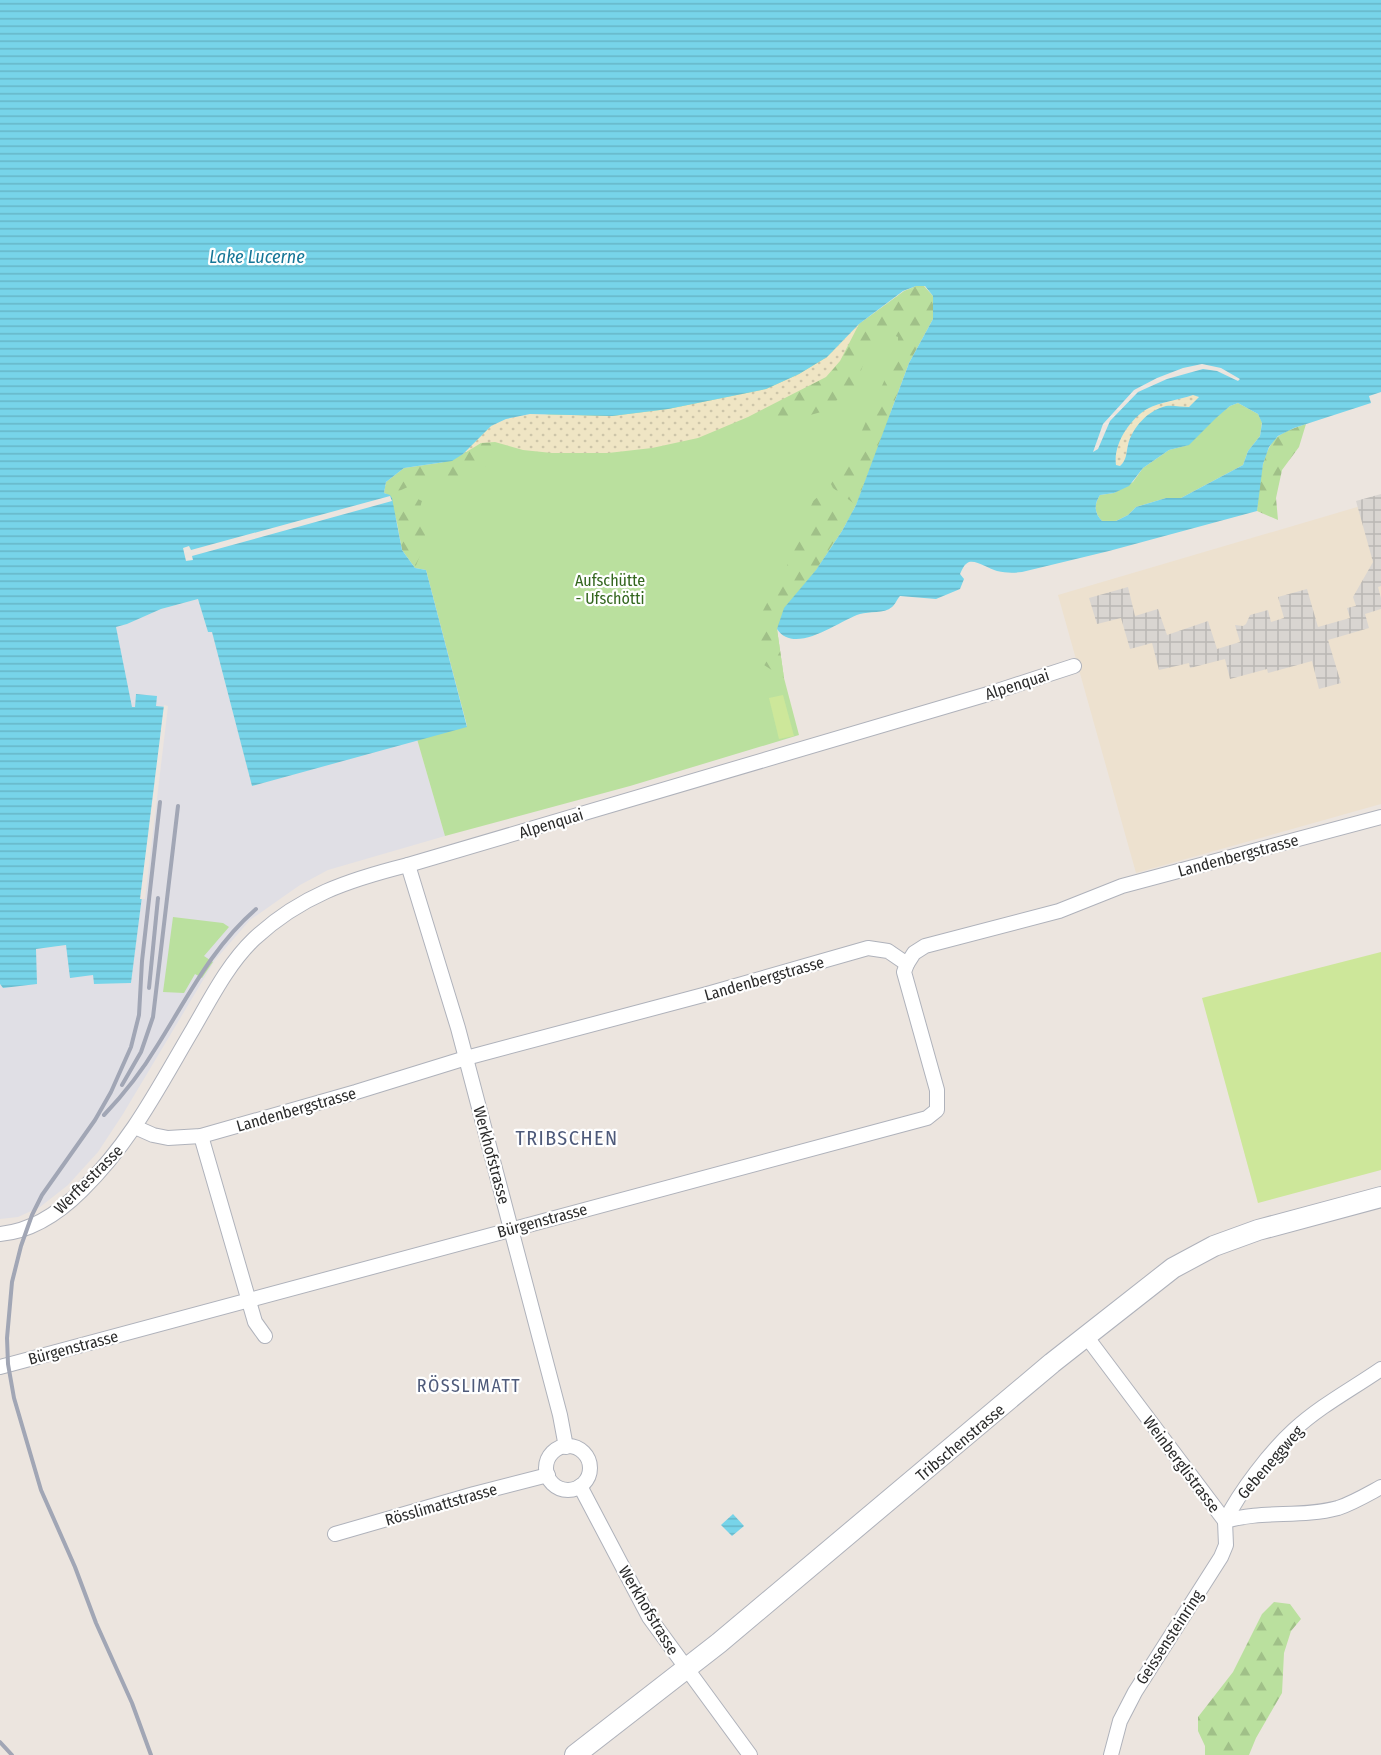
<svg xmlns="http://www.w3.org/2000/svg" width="1381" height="1755" viewBox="0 0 1381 1755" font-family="'Fira Sans Condensed',sans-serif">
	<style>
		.industrial { fill: #e0dfe5 }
		.education { fill: #ede1cf }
		.grass { fill: #bae09e }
		.forest { fill: url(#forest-firs) }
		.sand { fill: url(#sand-dots) }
		.pitch { fill: #cde79a }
		.plaza { fill: url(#plaza-grid) }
		.water { fill: url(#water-rules); fill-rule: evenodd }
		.pier { fill: #ece5df }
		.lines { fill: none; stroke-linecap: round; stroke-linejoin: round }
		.street-casing { stroke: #afb2bb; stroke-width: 16 }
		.secondary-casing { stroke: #afb2bb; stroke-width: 22 }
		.street { stroke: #fff; stroke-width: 14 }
		.secondary { stroke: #fff; stroke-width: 20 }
		.rail { stroke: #a1a6b5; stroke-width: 4 }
		.labels { text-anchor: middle; stroke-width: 4.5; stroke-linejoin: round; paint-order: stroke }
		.park-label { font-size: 16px; fill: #33661e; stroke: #fff }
		.street-label { font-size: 16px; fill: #2b2b2b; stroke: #fff }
		.water-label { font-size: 18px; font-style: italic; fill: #157596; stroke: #fff }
		.neighbourhood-label { font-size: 18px; letter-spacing: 1.5px; fill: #4e5a7a; stroke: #fff }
		.quarter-label { font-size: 20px; letter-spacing: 1.5px; fill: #4e5a7a; stroke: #fff }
	</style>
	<defs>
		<pattern id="forest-firs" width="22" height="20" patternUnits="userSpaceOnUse" patternTransform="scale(1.5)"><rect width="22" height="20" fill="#bae09e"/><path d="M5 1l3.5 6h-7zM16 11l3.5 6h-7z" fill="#a0c088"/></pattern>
		<pattern id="sand-dots" width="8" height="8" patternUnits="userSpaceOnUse" patternTransform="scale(1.5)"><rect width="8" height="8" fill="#efe5c4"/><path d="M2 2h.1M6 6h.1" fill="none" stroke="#cdc5a9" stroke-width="1.8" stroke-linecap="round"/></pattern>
		<pattern id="plaza-grid" width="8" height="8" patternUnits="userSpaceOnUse" patternTransform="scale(1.5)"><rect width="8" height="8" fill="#d9d5d1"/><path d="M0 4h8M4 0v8" fill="none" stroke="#bab7b4"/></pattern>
		<pattern id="water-rules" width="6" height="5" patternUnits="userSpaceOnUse" patternTransform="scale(1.5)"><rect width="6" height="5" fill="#77d4e9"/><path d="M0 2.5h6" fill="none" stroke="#67b6c8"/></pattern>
	</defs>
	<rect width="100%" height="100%" fill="#ece5df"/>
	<polygon class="industrial" points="198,599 208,632 212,631 252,786 417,739 445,836 328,870 300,885 250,920 215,960 123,1114 98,1152 68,1185 40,1207 18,1217 0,1219 0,984 3,988 35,949 67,945 93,975 94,984 131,983 165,707 156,706 136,695 135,707 132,707 115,627 127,624 161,609"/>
	<polygon class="education" points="1381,500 1381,804 1136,873 1058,595"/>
	<g class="grass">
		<polygon points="916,286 889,419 856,505 842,531 777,629 784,678 799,735 630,786 445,836 417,739 467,726 426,570 415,568 384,487 463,454 491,426 827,357 859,324"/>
		<path d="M 1238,403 L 1258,414 L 1262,422 L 1260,436 L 1248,451 L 1243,465 L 1181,498 L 1166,498 L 1136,507 L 1128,515 L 1116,521 L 1102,521 C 1094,513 1094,504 1100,495 L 1114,493 L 1133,482 L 1143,468 L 1169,450 L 1188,445 L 1216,417 L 1230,406 Z"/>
		<polygon points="173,917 223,923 229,927 204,956 213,962 202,978 195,974 184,993 163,992"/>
	</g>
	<g class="forest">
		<polygon points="916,286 924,286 933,296 933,319 909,363 856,505 833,488 830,482 834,475 852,461 860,435 898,350 898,337 886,332 871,343 855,387 821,412 789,421 776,419 771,405 826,377 840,361 859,324 904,291"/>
		<path d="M 1306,424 L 1299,447 L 1282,470 L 1276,498 L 1278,520 L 1257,511 C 1259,490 1260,448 1280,435 C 1288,430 1297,427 1306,424 Z"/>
		<polygon points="495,442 495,461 463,479 450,481 441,478 410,486 390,495 384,493 386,482 404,468 452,461 481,443"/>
		<polygon points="820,495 828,496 853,512 816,570 784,608 777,629 784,678 764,665 758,633 764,633 767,626 759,618 787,566 813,501"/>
		<path d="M 412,496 L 422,501 C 418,511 423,520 425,530 C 427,542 419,557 415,568 L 402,550 L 393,501 Z"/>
		<polygon points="1274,1602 1290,1604 1301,1619 1291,1631 1284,1653 1282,1693 1256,1738 1249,1755 1205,1755 1205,1746 1198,1731 1198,1717 1233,1672 1262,1614"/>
	</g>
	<g class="sand">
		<polygon points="859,324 840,361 826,377 748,417 698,438 652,448 608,453 552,453 523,450 495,442 481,443 463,454 491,426 506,419 530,414 612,416 668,409 766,389 799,374 827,357"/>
		<path d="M 1193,395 L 1197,395 L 1198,399 L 1189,407 L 1162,407 L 1128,442 L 1126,459 L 1120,466 L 1116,465 C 1113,444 1129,419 1147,409 C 1160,402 1179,400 1193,395 Z"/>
	</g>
	<g class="pitch">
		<polygon points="783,695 794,736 779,739 769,698"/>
		<polygon points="1381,952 1381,1170 1258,1203 1202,998"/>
	</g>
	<polygon class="plaza" points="1381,494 1381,586 1378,587 1381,598 1381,609 1365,614 1369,628 1328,640 1341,683 1319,689 1312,661 1268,673 1267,669 1230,679 1225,659 1190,668 1189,663 1159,670 1152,643 1130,649 1121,618 1097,624 1089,598 1128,587 1135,616 1158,609 1167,635 1208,621 1217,649 1240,642 1235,625 1243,626 1246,624 1250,615 1268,610 1271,622 1284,618 1278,597 1307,589 1318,627 1350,618 1347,608 1356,606 1353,597 1373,562 1356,501"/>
	<g class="water">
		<path d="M 0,0 L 1381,0 L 1381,392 L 1369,396 L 1371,403 L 1294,428 L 1278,436 L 1269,447 L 1263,464 L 1257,511 L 1109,551 L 1022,572 C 1013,573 1006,573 997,571 C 989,569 977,560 969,562 C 964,564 962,570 960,574 L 964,579 L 960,589 L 936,599 L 900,596 C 897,599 895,605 892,607 C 884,614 869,611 860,614 C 838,621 795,656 777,629 L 784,608 L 816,570 L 842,531 L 856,505 L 909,363 L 933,319 L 933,296 L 925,286 L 916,286 L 903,291 L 859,324 L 827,357 L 799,374 L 766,389 L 668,409 L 612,416 L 530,414 L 506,419 L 491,426 L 463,454 L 452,461 L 404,468 L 386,482 L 384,493 L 390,495 L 392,498 L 402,550 L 415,568 L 426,570 L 467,727 L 252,786 L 212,632 L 208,632 L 198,599 L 161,609 L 127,624 L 116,627 L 132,707 L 135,707 L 136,694 L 157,696 L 156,706 L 166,707 L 131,983 L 94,984 L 93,975 L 70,978 L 66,945 L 36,949 L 37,984 L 3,988 L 0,984 ZM 1193,395 L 1199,397 L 1189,407 C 1181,407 1173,405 1166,406 C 1148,410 1132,428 1128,445 C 1126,453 1127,460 1120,466 L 1116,465 C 1113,444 1130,419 1147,409 C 1160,402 1179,400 1193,395 ZM 1238,403 L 1258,414 L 1262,423 L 1260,436 L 1248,451 L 1243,465 L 1181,498 L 1166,498 L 1136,507 L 1128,515 L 1116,521 L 1102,521 C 1094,513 1094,504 1100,495 L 1114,493 L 1129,486 L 1143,468 L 1169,450 L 1189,445 L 1216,418 L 1230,406 Z"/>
		<polygon points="733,1514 744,1526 732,1536 721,1525"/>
	</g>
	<g class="pier">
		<polygon points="1202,364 1221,368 1240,379 1238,381 1217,371 1203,369 1167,379 1138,392 1110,421 1098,449 1093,452 1103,424 1134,390 1157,378 1183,368"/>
		<polygon points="390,496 392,501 192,556 193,560 186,561 183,548 189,546 191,550"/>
		<polygon points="164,705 168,706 145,899 140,899"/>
	</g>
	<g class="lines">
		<defs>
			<g id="street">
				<polyline points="408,865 458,1028 560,1415 566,1447"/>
				<polyline points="135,1127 153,1135 168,1138 201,1136 356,1092 466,1058 707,994 868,948 888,951 907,964 914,953 925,946 1059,911 1122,886 1381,817"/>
				<polyline points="201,1136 255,1322 265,1336"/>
				<path d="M 0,1234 C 33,1231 59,1213 82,1190 C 132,1141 158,1088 193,1029 C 211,998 228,964 254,939 C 300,896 348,880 408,865 L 988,694 L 1074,666"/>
				<polyline points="1086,1336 1225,1521"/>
				<polyline points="0,1367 927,1118 937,1110 937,1090 904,972 907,964"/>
				<circle cx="568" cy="1468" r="22"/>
				<polyline points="580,1486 649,1617 750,1755"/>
				<path d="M 1225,1521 C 1240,1491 1270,1452 1294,1430 C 1320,1406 1352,1389 1381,1369"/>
				<path d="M 1225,1521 C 1262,1510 1301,1518 1338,1508 C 1353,1503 1368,1494 1381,1487"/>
				<polyline points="335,1534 474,1494 548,1475"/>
				<polyline points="1111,1755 1120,1721 1135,1692 1221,1557 1226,1545 1225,1521"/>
			</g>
			<polyline id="secondary" points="575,1755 719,1643 1052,1363 1173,1268 1214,1246 1258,1230 1381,1197"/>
		</defs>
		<use href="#street" class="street-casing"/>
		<use href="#secondary" class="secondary-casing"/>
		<use href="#street" class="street"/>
		<use href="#secondary" class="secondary"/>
		<g class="rail">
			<polyline points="149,988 158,898"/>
			<polyline points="122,1085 141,1052 153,1017 178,806"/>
			<path d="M 104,1115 C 124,1094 142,1071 157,1046 C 188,997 212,947 256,909"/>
			<polyline points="0,1742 12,1755"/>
			<polyline points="151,1755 132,1703 96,1623 75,1567 41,1490 14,1398 8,1364 7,1338 12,1282 21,1246 32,1215 42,1195 95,1120 111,1092 131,1047 139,1015 142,961 160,802"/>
		</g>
	</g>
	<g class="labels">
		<g class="park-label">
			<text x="610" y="586">Aufschütte<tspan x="610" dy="18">- Ufschötti</tspan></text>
		</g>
		<g class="street-label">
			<text transform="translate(1017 684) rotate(-18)" y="6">Alpenquai</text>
			<text transform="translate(551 823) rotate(-17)" y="6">Alpenquai</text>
			<text transform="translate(1238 855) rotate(-15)" y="6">Landenbergstrasse</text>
			<text transform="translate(764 978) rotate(-16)" y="6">Landenbergstrasse</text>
			<text transform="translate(296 1109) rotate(-16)" y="6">Landenbergstrasse</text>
			<text transform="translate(492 1155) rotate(75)" y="6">Werkhofstrasse</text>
			<text transform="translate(88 1179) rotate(-45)" y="6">Werftestrasse</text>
			<text transform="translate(542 1220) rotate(-15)" y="6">Bürgenstrasse</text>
			<text transform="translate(73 1347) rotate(-15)" y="6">Bürgenstrasse</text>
			<text transform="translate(960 1442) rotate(-40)" y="6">Tribschenstrasse</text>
			<text transform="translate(1270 1462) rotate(-49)" y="6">Gebeneggweg</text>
			<text transform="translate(1182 1464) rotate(53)" y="6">Weinberglistrasse</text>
			<text transform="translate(441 1504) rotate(-16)" y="6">Rösslimattstrasse</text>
			<text transform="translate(649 1610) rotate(59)" y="6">Werkhofstrasse</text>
			<text transform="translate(1169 1637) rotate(-57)" y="6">Geissensteinring</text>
		</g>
		<g class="water-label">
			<text x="257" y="263">Lake Lucerne</text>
		</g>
		<g class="neighbourhood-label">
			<text x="469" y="1392">RÖSSLIMATT</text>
		</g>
		<g class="quarter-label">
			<text x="567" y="1145">TRIBSCHEN</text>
		</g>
	</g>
</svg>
